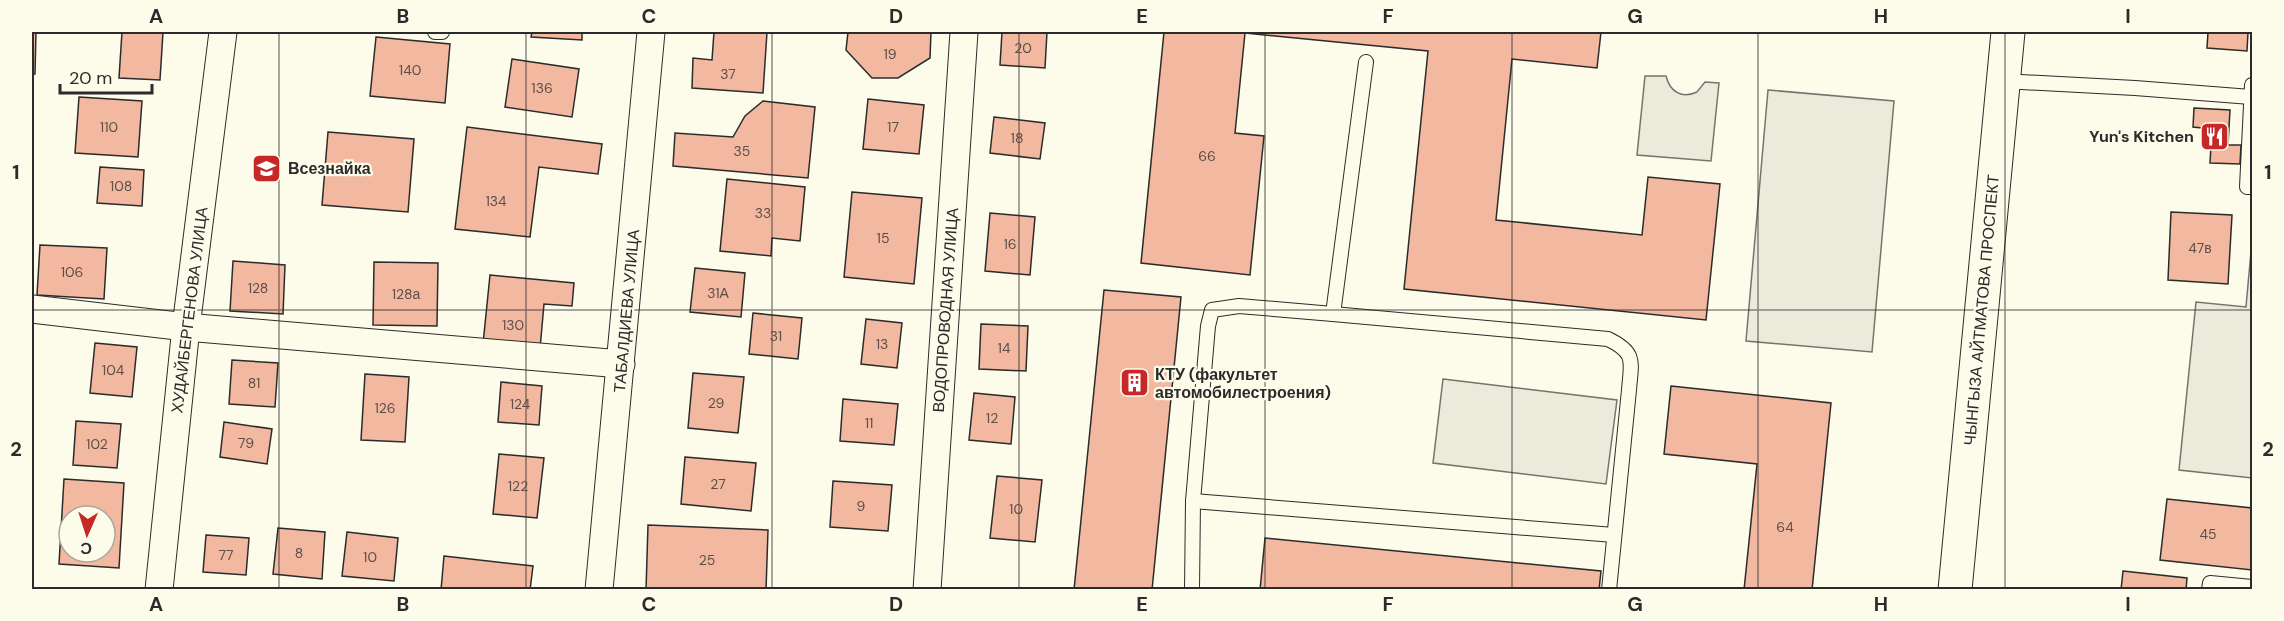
<svg xmlns="http://www.w3.org/2000/svg" width="2284" height="621" viewBox="0 0 2284 621" font-family="'DM Sans',sans-serif">
	<style>
		.green { fill: #ecebdb; stroke: #74746e; stroke-width: 1.5 }
		.building { fill: #f2b8a0; stroke: #2b2b2b; stroke-width: 1.5; fill-rule: evenodd }
		.lines { fill: none; stroke-linecap: round; stroke-linejoin: round }
		.lane-casing { stroke: #2b2b2b; stroke-width: 16 }
		.street-casing { stroke: #2b2b2b; stroke-width: 29 }
		.primary-casing { stroke: #2b2b2b; stroke-width: 35 }
		.lane { stroke: #fdfbea; stroke-width: 14 }
		.street { stroke: #fdfbea; stroke-width: 27 }
		.primary { stroke: #fdfbea; stroke-width: 33 }
		.grid { fill: none; stroke: #2b2b2b; stroke-width: 1.5; stroke-opacity: 0.55 }
		.labels { text-anchor: middle; stroke-width: 4.5; stroke-linejoin: round; paint-order: stroke }
		.number-label { font-size: 14px; fill: #5d4e48 }
		.poi-label { font-size: 16px; font-weight: bold; fill: #2b2b2b; stroke: #fdfbea; text-anchor: start }
		.street-label { font-size: 16px; fill: #2b2b2b; stroke: #fdfbea }
		.neatline { fill: none; stroke: #2b2b2b; stroke-width: 2 }
		.grid-label { font-size: 20px; text-anchor: middle; font-weight: bold; fill: #2b2b2b }
	</style>
	<rect width="100%" height="100%" fill="#fdfbea"/>
	<g class="green">
		<path d="M 1645,76 L 1666,76 C 1670,92 1682,99 1697,92 L 1705,82 L 1719,83 L 1711,161 L 1637,155 Z"/>
		<polygon points="1768,90 1894,101 1872,352 1746,341"/>
		<polygon points="2252,240 2252,478 2179,470 2196,302 2246,307"/>
		<polygon points="1443,379 1617,400 1606,484 1433,463"/>
	</g>
	<g class="building">
		<polygon points="32,32 36,32 35,74 32,74"/>
		<polygon points="122,32 163,32 160,80 119,78"/>
		<polygon points="532,32 582,32 582,40 531,37"/>
		<polygon points="714,32 767,32 763,93 692,88 693,58 712,60"/>
		<polygon points="848,32 931,32 930,58 898,78 872,78 846,50"/>
		<polygon points="1002,32 1047,32 1045,68 1000,65"/>
		<polygon points="1164,32 1601,32 1597,68 1512,59 1496,220 1642,235 1648,177 1720,184 1706,320 1404,289 1428,51 1245,33 1235,133 1264,136 1250,275 1141,263"/>
		<polygon points="2208,32 2248,32 2247,51 2207,48"/>
		<polygon points="376,37 450,44 445,103 370,96"/>
		<polygon points="512,59 579,69 572,117 505,107"/>
		<polygon points="79,97 142,101 138,157 75,153"/>
		<polygon points="868,99 924,105 919,154 863,149"/>
		<polygon points="763,101 815,107 808,178 673,166 675,133 733,137 745,116"/>
		<polygon points="2194,108 2230,110 2228,145 2241,145 2240,164 2210,163 2211,145 2202,144 2202,128 2193,127"/>
		<polygon points="994,117 1045,123 1040,159 990,153"/>
		<polygon points="467,127 602,144 598,174 539,167 530,237 455,229"/>
		<polygon points="328,132 414,139 408,212 322,205"/>
		<polygon points="100,167 144,170 142,206 97,203"/>
		<polygon points="727,179 805,187 800,241 772,238 771,256 720,251"/>
		<polygon points="852,192 922,198 914,284 844,277"/>
		<polygon points="2171,212 2232,215 2228,284 2168,280"/>
		<polygon points="990,213 1035,217 1030,275 985,271"/>
		<polygon points="40,245 107,248 104,299 37,295"/>
		<polygon points="233,261 285,265 283,314 230,311"/>
		<polygon points="374,262 438,263 437,326 373,325"/>
		<polygon points="695,268 745,273 741,317 690,312"/>
		<polygon points="490,275 574,283 572,306 544,304 540,349 483,344"/>
		<polygon points="1104,290 1181,297 1152,590 1074,590"/>
		<polygon points="753,313 802,318 798,359 749,354"/>
		<polygon points="866,319 902,323 897,368 861,364"/>
		<polygon points="981,324 1028,326 1026,371 979,369"/>
		<polygon points="95,343 137,347 132,397 90,393"/>
		<polygon points="232,360 278,363 275,407 229,404"/>
		<polygon points="693,373 744,377 738,433 688,428"/>
		<polygon points="365,374 409,377 405,442 361,440"/>
		<polygon points="501,382 542,386 539,425 498,422"/>
		<polygon points="1671,386 1831,403 1812,590 1744,590 1757,464 1664,454"/>
		<polygon points="974,393 1015,397 1011,444 969,440"/>
		<polygon points="843,399 898,404 894,445 840,441"/>
		<polygon points="76,421 121,424 117,468 73,465"/>
		<polygon points="224,422 272,429 267,464 220,457"/>
		<polygon points="499,454 544,458 537,518 493,514"/>
		<polygon points="685,457 756,463 751,511 681,504"/>
		<polygon points="997,476 1042,480 1035,542 990,538"/>
		<path d="M 64,479 L 124,483 L 119,568 L 59,564 ZM 69,516 L 105,516 L 105,552 L 69,552 Z"/>
		<polygon points="833,481 892,485 888,531 830,527"/>
		<polygon points="2167,499 2252,508 2252,570 2160,560"/>
		<polygon points="648,525 768,530 766,590 646,590"/>
		<polygon points="278,528 325,532 322,579 273,574"/>
		<polygon points="347,532 398,538 394,581 342,576"/>
		<polygon points="206,535 249,538 246,575 203,572"/>
		<polygon points="1265,538 1601,571 1599,590 1260,590"/>
		<polygon points="444,556 533,566 530,590 441,590"/>
		<polygon points="2123,571 2187,578 2186,590 2121,590"/>
	</g>
	<g class="lines">
		<defs>
			<g id="lane">
				<polyline points="435,32 442,32"/>
				<polyline points="2003,81 2135,88 2251,97"/>
				<polyline points="2252,85 2247,187 2252,187"/>
				<path d="M 1333,314 L 1608,339 C 1637,353 1631,362 1629,390 L 1609,590"/>
				<polyline points="1193,501 1614,535"/>
				<polyline points="1192,590 1193,501 1208,326 1212,310 1239,306 1333,314 1366,62"/>
				<polyline points="2209,590 2210,583 2252,587"/>
			</g>
			<g id="street">
				<polyline points="32,309 186,327 621,364"/>
				<polyline points="159,590 186,327 223,32"/>
				<polyline points="599,590 651,32"/>
				<polyline points="927,590 964,32"/>
			</g>
			<polyline id="primary" points="1955,590 2008,32"/>
		</defs>
		<use href="#lane" class="lane-casing"/>
		<use href="#street" class="street-casing"/>
		<use href="#primary" class="primary-casing"/>
		<use href="#lane" class="lane"/>
		<use href="#street" class="street"/>
		<use href="#primary" class="primary"/>
	</g>
	<path class="grid" d="M 279,32 L 279,590M 526,32 L 526,590M 772,32 L 772,590M 1019,32 L 1019,590M 1265,32 L 1265,590M 1512,32 L 1512,590M 1758,32 L 1758,590M 2005,32 L 2005,590M 32,310 L 2252,310"/>
	<defs>
		<symbol id="restaurant-square" viewBox="-11 -11 22 22"><rect x="-9" y="-9" width="18" height="18" rx="4" fill="#c62828" stroke="#fdfbea"/><path d="M-5-6h1v4h1v-4h1v4h1v-4h1v5L-1.5 .5V6h-2V.5L-5-1ZM5-6V6H3V1.5H1.5Q1.5-4 5-6Z" fill="#fff"/></symbol>
		<symbol id="school-square" viewBox="-11 -11 22 22"><rect x="-9" y="-9" width="18" height="18" rx="4" fill="#c62828" stroke="#fdfbea"/><path d="M0-5L7-2L0 1L-7-2ZM-4 1L0 2.5L4 1V4Q0 6-4 4Z" fill="#fff"/></symbol>
		<symbol id="building-square" viewBox="-11 -11 22 22"><rect x="-9" y="-9" width="18" height="18" rx="4" fill="#c62828" stroke="#fdfbea"/><path d="M-4-6H4V6H1V3H-1V6H-4ZM-2.5-4.3h1.7v1.8h-1.7ZM.8-4.3h1.7v1.8H.8ZM-2.5-1h1.7V.8h-1.7ZM.8-1h1.7V.8H.8Z" fill="#fff"/></symbol>
	</defs>
	<g fill-rule="evenodd">
		<use href="#restaurant-square" x="2198" y="120" width="33" height="33"/>
		<use href="#school-square" x="250" y="152" width="33" height="33"/>
		<use href="#building-square" x="1118" y="366" width="33" height="33"/>
	</g>
	<g class="labels">
		<g class="number-label">
			<text x="1023" y="53">20</text>
			<text x="890" y="59">19</text>
			<text x="410" y="75">140</text>
			<text x="728" y="79">37</text>
			<text x="542" y="93">136</text>
			<text x="109" y="132">110</text>
			<text x="893" y="132">17</text>
			<text x="1017" y="143">18</text>
			<text x="742" y="156">35</text>
			<text x="1207" y="161">66</text>
			<text x="121" y="191">108</text>
			<text x="496" y="206">134</text>
			<text x="763" y="218">33</text>
			<text x="883" y="243">15</text>
			<text x="1010" y="249">16</text>
			<text x="2200" y="253">47в</text>
			<text x="72" y="277">106</text>
			<text x="258" y="293">128</text>
			<text x="718" y="298">31А</text>
			<text x="406" y="299">128а</text>
			<text x="513" y="330">130</text>
			<text x="776" y="341">31</text>
			<text x="882" y="349">13</text>
			<text x="1004" y="353">14</text>
			<text x="113" y="375">104</text>
			<text x="254" y="388">81</text>
			<text x="716" y="408">29</text>
			<text x="520" y="409">124</text>
			<text x="385" y="413">126</text>
			<text x="992" y="423">12</text>
			<text x="869" y="428">11</text>
			<text x="246" y="448">79</text>
			<text x="97" y="449">102</text>
			<text x="718" y="489">27</text>
			<text x="518" y="491">122</text>
			<text x="861" y="511">9</text>
			<text x="1016" y="514">10</text>
			<text x="1785" y="532">64</text>
			<text x="2208" y="539">45</text>
			<text x="299" y="558">8</text>
			<text x="226" y="560">77</text>
			<text x="370" y="562">10</text>
			<text x="707" y="565">25</text>
		</g>
		<g class="poi-label">
			<text x="2194" y="142" text-anchor="end">Yun's Kitchen</text>
			<text x="288" y="174">Всезнайка</text>
			<text x="1155" y="380">КТУ (факультет<tspan x="1155" dy="18">автомобилестроения)</tspan></text>
		</g>
		<g class="street-label">
			<text transform="translate(189 310) rotate(-83)" y="6">ХУДАЙБЕРГЕНОВА УЛИЦА</text>
			<text transform="translate(945 310) rotate(-86)" y="6">ВОДОПРОВОДНАЯ УЛИЦА</text>
			<text transform="translate(1981 310) rotate(-85)" y="6">ЧЫНГЫЗА АЙТМАТОВА ПРОСПЕКТ</text>
			<text transform="translate(626 311) rotate(-85)" y="6">ТАБАЛДИЕВА УЛИЦА</text>
		</g>
	</g>
	<rect width="2284" height="621" fill="none" stroke="#fdfbea" stroke-width="66"/>
	<g transform="translate(87 534) rotate(183)"><circle r="28" fill="#fdfbea" stroke="#a9a89e" stroke-width="1.5"/>
	<path d="M0-4.5L10 22L0 15L-10 22Z" fill="#c62828"/>
	<text y="-9" font-size="16" font-weight="bold" text-anchor="middle" fill="#2b2b2b">С</text>
	</g>
	<path d="M60 84v9h92v-9" fill="none" stroke="#2b2b2b" stroke-width="3"/>
	<text x="69" y="84" font-size="18" fill="#2b2b2b" stroke="#fdfbea" stroke-width="4.5" paint-order="stroke">20 m</text>
	<rect x="33" y="33" width="2218" height="555" class="neatline"/>
	<g class="grid-label">
		<text x="156" y="23">A</text>
		<text x="403" y="23">B</text>
		<text x="649" y="23">C</text>
		<text x="896" y="23">D</text>
		<text x="1142" y="23">E</text>
		<text x="1388" y="23">F</text>
		<text x="1635" y="23">G</text>
		<text x="1881" y="23">H</text>
		<text x="2128" y="23">I</text>
		<text x="16" y="179">1</text>
		<text x="2268" y="179">1</text>
		<text x="16" y="456">2</text>
		<text x="2268" y="456">2</text>
		<text x="156" y="611">A</text>
		<text x="403" y="611">B</text>
		<text x="649" y="611">C</text>
		<text x="896" y="611">D</text>
		<text x="1142" y="611">E</text>
		<text x="1388" y="611">F</text>
		<text x="1635" y="611">G</text>
		<text x="1881" y="611">H</text>
		<text x="2128" y="611">I</text>
	</g>
</svg>
